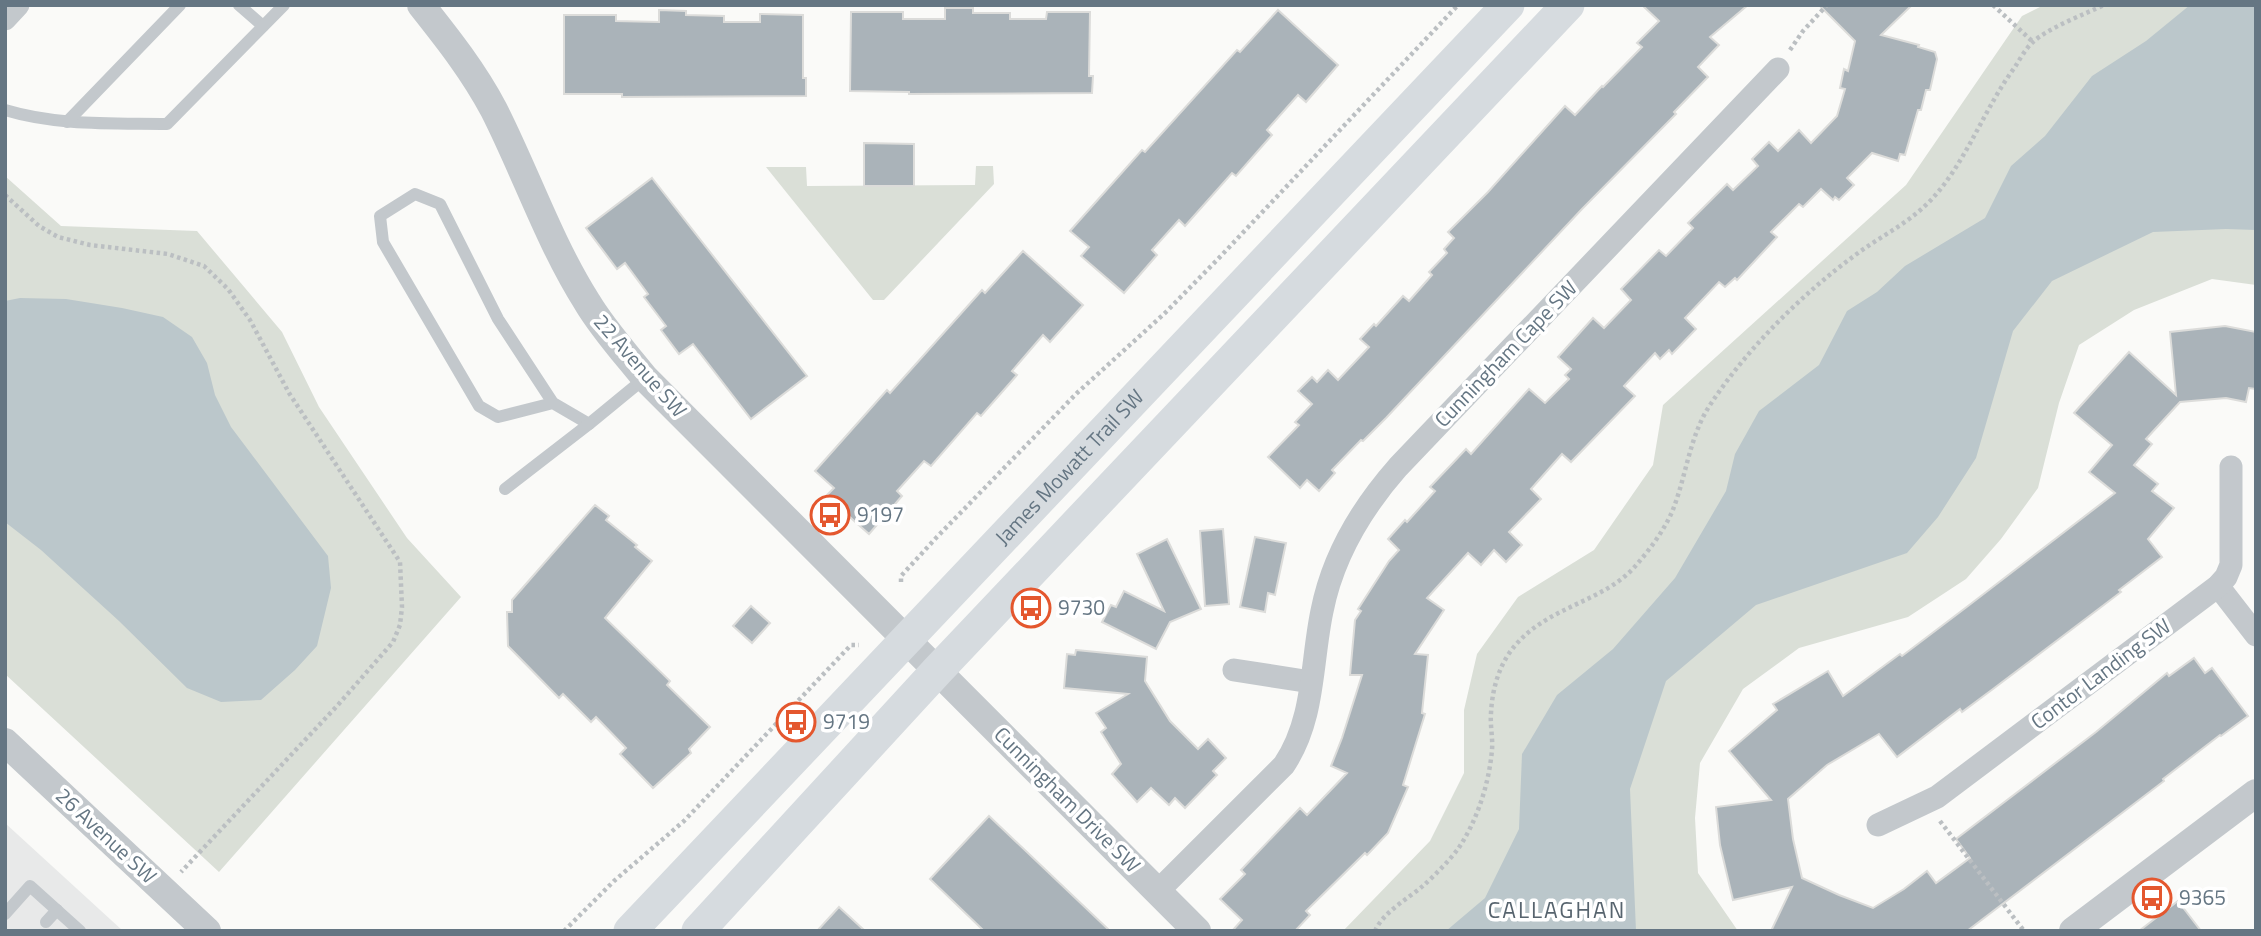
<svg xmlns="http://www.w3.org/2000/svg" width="2261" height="936" viewBox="0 0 2261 936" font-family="'Titillium Web',sans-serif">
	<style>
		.built { fill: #e8e9e9 }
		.green { fill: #dadfd7 }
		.water { fill: #bbc7cb }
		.building { fill: #aab3b9; stroke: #dcdcda; stroke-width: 2 }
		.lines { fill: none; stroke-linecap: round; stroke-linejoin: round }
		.path { stroke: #bbbfc2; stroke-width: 4.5; stroke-dasharray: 3.5 3.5; stroke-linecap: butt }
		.service { stroke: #c3c8cc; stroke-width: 12 }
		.minor { stroke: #c3c8cc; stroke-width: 23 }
		.tertiary { stroke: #c3c8cc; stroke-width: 28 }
		.secondary { stroke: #d6dbdf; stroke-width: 33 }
		.labels { text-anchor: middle; stroke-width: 7; stroke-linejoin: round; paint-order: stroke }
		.street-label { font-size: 21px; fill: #657683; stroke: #fff }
		.poi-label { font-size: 21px; fill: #657683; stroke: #fff; text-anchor: start }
		.neighbourhood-label { font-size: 23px; letter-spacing: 2px; fill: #57646e; stroke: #fff }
	</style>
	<rect width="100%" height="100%" fill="#fafaf8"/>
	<polygon class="built" points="5,823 123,931 5,931"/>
	<g class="green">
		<polygon points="2044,5 2256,5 2256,285 2212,279 2134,310 2079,345 2059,403 2038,488 2001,539 1966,579 1908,617 1799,648 1743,689 1700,763 1695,818 1698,873 1738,931 1343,931 1430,841 1464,773 1464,710 1477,654 1518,597 1594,550 1653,465 1663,405 1906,185 2022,16"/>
		<polygon points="976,166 993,166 994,184 884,300 873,300 766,167 806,167 807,186 975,185"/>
		<polygon points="5,176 61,226 197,231 282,332 319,407 407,538 461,597 219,872 5,674"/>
	</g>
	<g class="water">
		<polygon points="2190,5 2256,5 2256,230 2226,229 2153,232 2052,281 2013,331 1976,458 1938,517 1907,553 1756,605 1666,681 1630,789 1636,931 1446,931 1485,898 1519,829 1522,754 1557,695 1613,649 1675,578 1726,491 1735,454 1759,411 1819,365 1847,311 1877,292 1905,266 1985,218 2011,166 2045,136 2092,76 2146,41"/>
		<polygon points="20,298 66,299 122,308 163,317 192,337 207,363 215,395 231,427 328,556 331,588 317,646 295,670 261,700 221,702 187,688 119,621 41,550 5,522 5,301"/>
	</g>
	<g class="building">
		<polygon points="1642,5 1748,5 1710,37 1719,45 1698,67 1708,77 1674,112 1676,114 1582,209 1386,418 1363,441 1361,440 1332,470 1335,473 1319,491 1307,480 1300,488 1268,457 1299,425 1295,422 1312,404 1298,391 1312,377 1317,382 1328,370 1338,380 1369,347 1360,339 1374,324 1376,326 1403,296 1409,301 1432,275 1429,272 1447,253 1444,249 1454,238 1448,232 1488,192 1565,106 1575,115 1602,86 1603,87 1642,47 1637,43 1659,21"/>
		<polygon points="1819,5 1912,5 1881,35 1919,45 1918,47 1935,52 1937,59 1930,90 1926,90 1921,110 1918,110 1905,155 1900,154 1898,161 1872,153 1847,178 1854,185 1839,200 1835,197 1833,200 1821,189 1803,207 1799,204 1771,232 1777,237 1737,280 1735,278 1725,287 1719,282 1685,318 1696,329 1672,354 1669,350 1660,359 1655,353 1624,386 1635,396 1571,462 1562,454 1531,489 1541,499 1509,532 1522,545 1506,562 1494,550 1481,565 1468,553 1427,598 1444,610 1415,654 1428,655 1422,713 1425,714 1403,785 1408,787 1388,833 1367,855 1365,853 1306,911 1310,915 1295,931 1232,931 1242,920 1220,899 1245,874 1241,870 1300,808 1307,815 1347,773 1331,766 1342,738 1362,675 1350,675 1355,620 1361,611 1358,609 1389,561 1399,550 1388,539 1405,520 1407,522 1435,491 1430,487 1450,466 1466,449 1471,454 1529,389 1545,403 1569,379 1565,375 1571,369 1558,357 1593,318 1604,328 1631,300 1621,289 1659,250 1666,256 1693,228 1688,223 1727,184 1733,190 1758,166 1752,159 1769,142 1778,151 1799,130 1811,143 1837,116 1845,89 1840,88 1844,69 1848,71 1855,41"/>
		<polygon points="945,8 973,8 973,13 1010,13 1010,19 1046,19 1047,12 1090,12 1089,76 1093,76 1092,93 909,94 909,92 850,91 851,12 903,12 903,19 945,19"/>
		<polygon points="659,10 686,11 686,15 724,16 724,22 760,22 760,14 803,15 803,78 806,78 806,96 622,97 622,94 564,94 564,15 616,15 616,21 659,22"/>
		<polygon points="1278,10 1338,65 1306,102 1298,95 1267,130 1272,135 1236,176 1232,173 1185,226 1179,220 1152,250 1157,255 1124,293 1081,256 1089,247 1070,231 1142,150 1145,152 1237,50 1240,52"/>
		<polygon points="864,143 914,144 914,186 864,186"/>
		<polygon points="652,178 807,376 751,419 693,344 679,354 661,330 666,326 644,297 648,294 625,263 617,269 586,228"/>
		<polygon points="1023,251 1083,305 1050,342 1043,335 1012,371 1017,375 981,416 977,413 931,466 924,461 897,491 902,496 869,534 826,496 834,488 815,471 887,390 890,393 982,290 985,293"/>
		<polygon points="2225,326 2256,332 2256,389 2249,388 2246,402 2226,398 2180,402 2146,439 2152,444 2134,465 2158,484 2152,491 2174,508 2148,539 2162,557 2119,590 2121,592 1993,689 1962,712 1960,709 1897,757 1879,734 1827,765 1788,799 1793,839 1802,878 1839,895 1873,908 1904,889 1927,871 1936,883 1970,858 1956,839 2096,732 2167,673 2169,676 2194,658 2205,673 2212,668 2248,716 2221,736 2220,735 2163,779 2164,781 1967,931 1771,931 1792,887 1733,900 1720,845 1716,807 1771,800 1729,751 1777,710 1773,704 1828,671 1843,696 1900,654 1902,656 1968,606 2115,493 2089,472 2112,445 2074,413 2129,352 2176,395 2170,332"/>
		<polygon points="595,505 609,516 606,520 637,545 635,547 652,561 605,618 670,681 667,685 710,727 689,749 691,753 653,788 620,754 626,748 596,717 591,722 563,694 559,698 508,646 507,612 512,612 512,600"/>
		<polygon points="1223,529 1229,604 1205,606 1200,531"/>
		<polygon points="1255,537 1286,543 1275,595 1268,593 1265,612 1240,607"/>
		<polygon points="1167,539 1201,609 1170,622 1156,649 1102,622 1111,605 1116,607 1124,591 1164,611 1137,554"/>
		<polygon points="751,606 770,623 752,643 733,626"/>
		<polygon points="1076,650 1147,657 1145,681 1170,721 1198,749 1208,739 1226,758 1213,771 1217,775 1185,808 1175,798 1169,805 1151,788 1137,802 1112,774 1121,764 1101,732 1106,728 1096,713 1128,694 1064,688 1067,654 1075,655"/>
		<polygon points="989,816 1110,931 984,931 930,879"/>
		<polygon points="2178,901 2201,931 2139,931"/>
		<polygon points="839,907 865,931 817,931"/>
	</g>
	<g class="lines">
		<g class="path">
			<polyline points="1993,5 2033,42"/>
			<polyline points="1790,50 1803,31 1827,5"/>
			<polyline points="5,195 39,226 58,237 90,245 168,254 204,266 228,289 250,320 289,393 400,562 402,607 400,625 393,642 337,706 181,872"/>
			<polyline points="901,582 901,576 936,538 1077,393 1165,313 1218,259 1458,5"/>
			<polyline points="1940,821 2024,931"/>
			<polyline points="564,931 614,881 684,821 851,645 859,645"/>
			<path d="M 1375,931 C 1384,911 1408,899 1424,885 C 1435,875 1449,861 1458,849 C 1477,821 1489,784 1492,750 C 1493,738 1490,726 1491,713 C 1492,693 1497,672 1508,655 C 1541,605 1604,605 1638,563 C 1651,548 1664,530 1672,512 C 1687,475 1689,435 1712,402 C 1748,348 1802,294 1854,256 C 1879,237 1906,225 1929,202 C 1966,164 1983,110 2015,67 C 2020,59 2026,48 2033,42 C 2048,28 2085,14 2104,5"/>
		</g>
		<g class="service">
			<polyline points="239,5 263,26"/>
			<path d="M 5,110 C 58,126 113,123 167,124 L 284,5"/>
			<polyline points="67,122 180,5"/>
			<polyline points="553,403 498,417 479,406 383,242 380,216 415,194 440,204 498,319 553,403 589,424 645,378"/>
			<polyline points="505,489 589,424"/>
			<polyline points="5,914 30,886 80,931"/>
			<polyline points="46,922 57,910"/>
		</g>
		<g class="minor">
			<polyline points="5,19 18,5"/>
			<polyline points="2218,586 2256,635"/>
			<polyline points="1234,670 1311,682"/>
			<polyline points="1878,825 1937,797 2218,586 2226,577 2231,565 2231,467"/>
			<path d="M 1158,891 L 1284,765 C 1315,719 1311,663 1322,611 C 1333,555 1361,509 1398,467 L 1778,69"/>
		</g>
		<g class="tertiary">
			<path d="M 421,5 C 448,39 474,72 494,110 C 526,173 549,242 587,302 C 603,329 625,353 645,378 L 1197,931"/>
			<polyline points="5,742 207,931"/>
			<polyline points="2073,931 2256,793"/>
		</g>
		<g class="secondary">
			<path id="s1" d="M 630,931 L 1508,5"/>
			<polyline points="698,931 937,671 1568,5"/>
		</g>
	</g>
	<defs>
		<symbol id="bus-ring" viewBox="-11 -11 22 22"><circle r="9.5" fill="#fff" stroke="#e4572e" stroke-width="1.5"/><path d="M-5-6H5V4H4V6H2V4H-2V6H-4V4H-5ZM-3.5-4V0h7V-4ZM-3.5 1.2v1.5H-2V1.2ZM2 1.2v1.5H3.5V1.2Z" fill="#e4572e"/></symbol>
	</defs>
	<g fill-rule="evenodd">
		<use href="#bus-ring" x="808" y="493" width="44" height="44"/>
		<use href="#bus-ring" x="1009" y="586" width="44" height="44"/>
		<use href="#bus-ring" x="774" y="700" width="44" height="44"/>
		<use href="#bus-ring" x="2130" y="876" width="44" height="44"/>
	</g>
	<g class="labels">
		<g class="street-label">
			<text transform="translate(1506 354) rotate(-46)" y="7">Cunningham Cape SW</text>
			<text transform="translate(640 366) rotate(49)" y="7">22 Avenue SW</text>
			<text dy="7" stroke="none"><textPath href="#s1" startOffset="639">James Mowatt Trail SW</textPath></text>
			<text transform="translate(2101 674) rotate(-37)" y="7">Contor Landing SW</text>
			<text transform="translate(1067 800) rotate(45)" y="7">Cunningham Drive SW</text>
			<text transform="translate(106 836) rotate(43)" y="7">26 Avenue SW</text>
		</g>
		<g class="poi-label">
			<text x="857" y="522">9197</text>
			<text x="1058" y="615">9730</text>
			<text x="823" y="729">9719</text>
			<text x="2179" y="905">9365</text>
		</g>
		<g class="neighbourhood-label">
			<text x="1557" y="918">CALLAGHAN</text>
		</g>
	</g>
	<rect width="2261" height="936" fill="none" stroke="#657683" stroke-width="14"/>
</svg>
